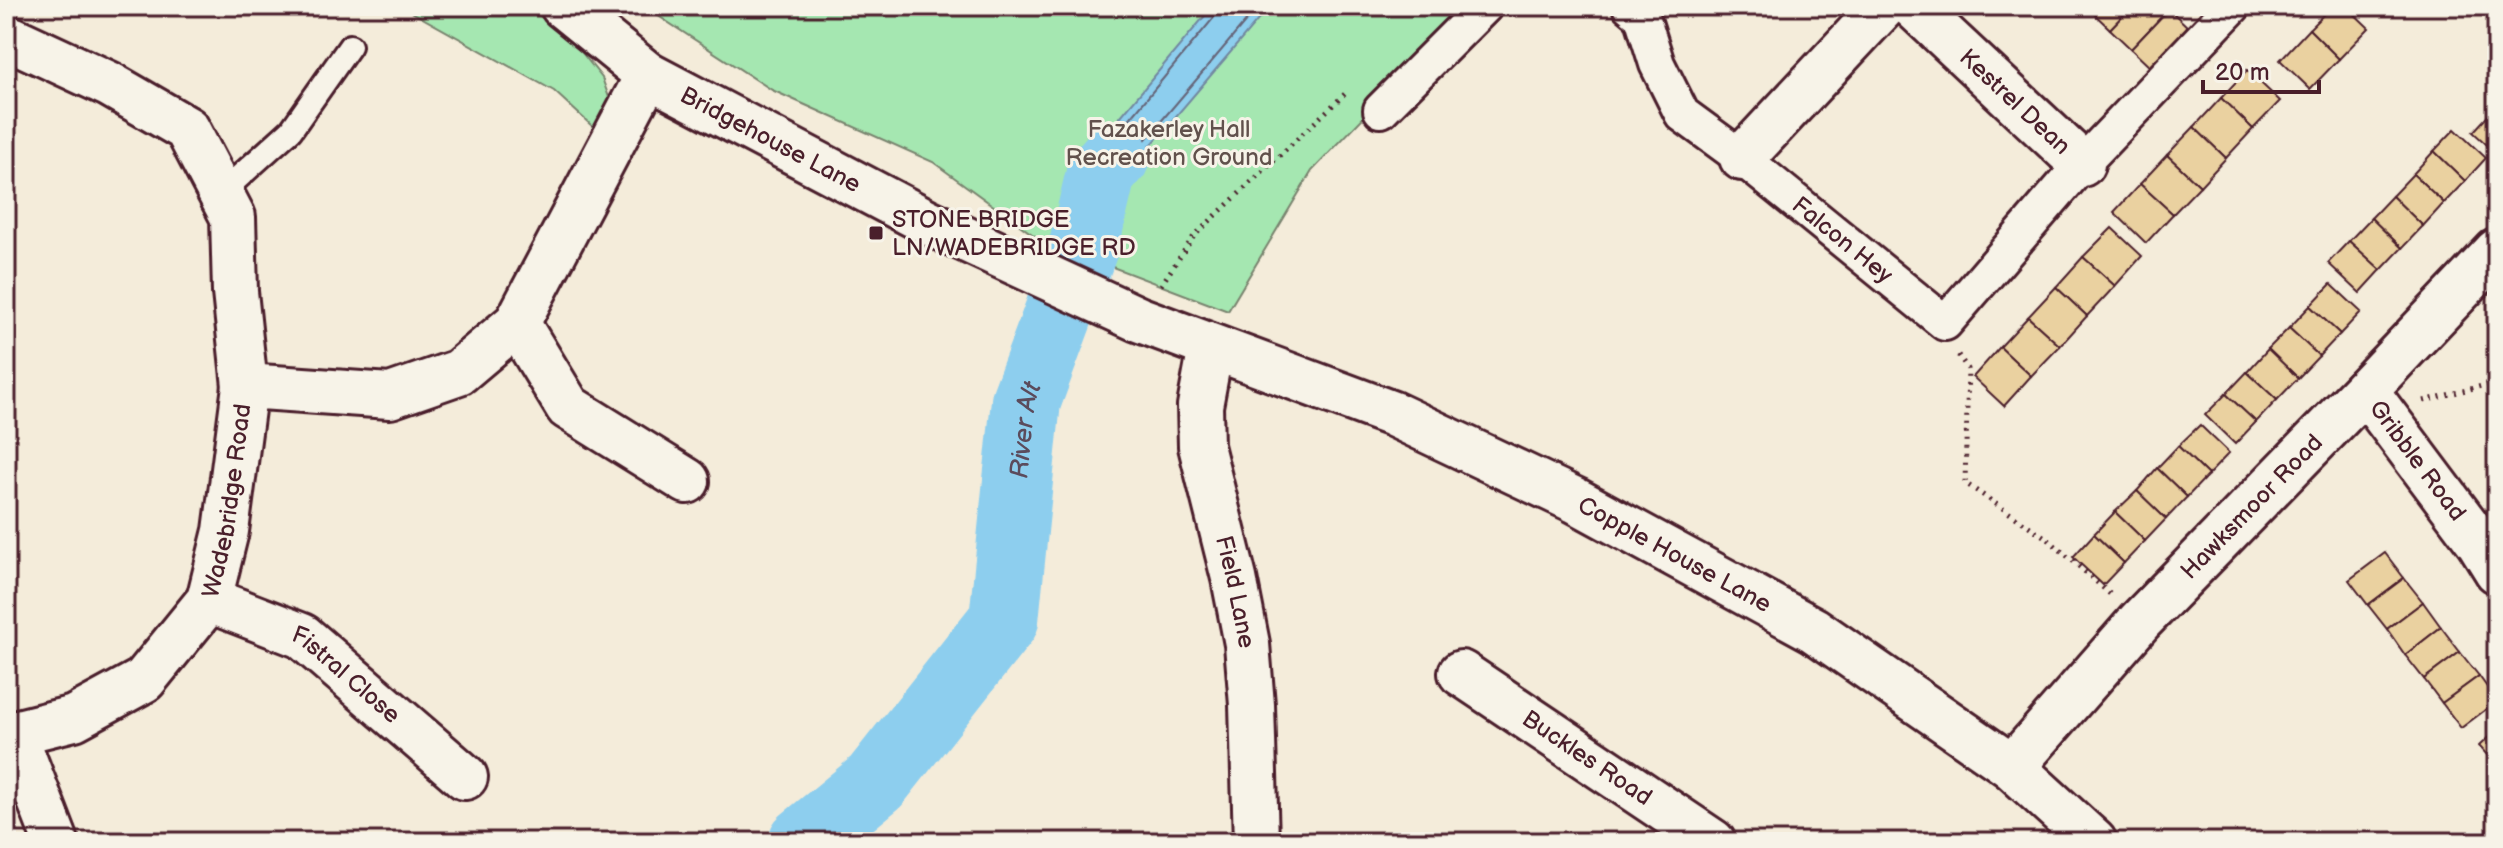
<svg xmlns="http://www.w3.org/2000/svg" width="2503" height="848" viewBox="0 0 2503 848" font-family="'Balsamiq Sans',sans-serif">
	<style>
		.green { fill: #a5e7b1; stroke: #78836e; stroke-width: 2 }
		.water { fill: #8dceee; stroke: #7288a0; stroke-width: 2 }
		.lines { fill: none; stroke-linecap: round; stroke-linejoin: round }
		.shore { stroke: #656579; stroke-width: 2 }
		.river { stroke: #8dceee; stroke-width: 70 }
		.building { fill: #ead1a0; stroke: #4a1f2b; stroke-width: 2 }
		.service-casing { stroke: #4a1f2b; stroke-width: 28 }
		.pedestrian-casing { stroke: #4a1f2b; stroke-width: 40 }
		.minor-casing { stroke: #4a1f2b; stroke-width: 50 }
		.tertiary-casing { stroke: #4a1f2b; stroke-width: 50 }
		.path { stroke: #4a1f2b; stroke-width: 5; stroke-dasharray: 2 6; stroke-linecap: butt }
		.service { stroke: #f7f3e8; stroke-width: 22 }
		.pedestrian { stroke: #f7f3e8; stroke-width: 34 }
		.minor { stroke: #f7f3e8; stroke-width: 44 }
		.tertiary { stroke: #f7f3e8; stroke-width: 44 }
		.poi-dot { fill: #4a1f2b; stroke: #f7f3e8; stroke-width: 3 }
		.labels { text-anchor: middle; stroke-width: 6; stroke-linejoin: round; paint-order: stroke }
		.street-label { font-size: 24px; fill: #4a1f2b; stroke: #f7f3e8 }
		.park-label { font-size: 24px; fill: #61514c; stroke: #f7f3e8 }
		.poi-label { font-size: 24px; fill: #4a1f2b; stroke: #f7f3e8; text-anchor: start }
		.water-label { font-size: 26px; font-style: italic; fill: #5b4b5c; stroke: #f7f3e8 }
	</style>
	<rect width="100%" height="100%" fill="#f4ecda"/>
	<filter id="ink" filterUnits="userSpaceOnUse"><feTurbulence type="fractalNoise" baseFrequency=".0125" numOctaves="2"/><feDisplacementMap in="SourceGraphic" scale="16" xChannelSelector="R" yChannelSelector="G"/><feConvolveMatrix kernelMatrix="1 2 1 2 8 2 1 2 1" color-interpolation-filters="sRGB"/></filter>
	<g filter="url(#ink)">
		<g class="green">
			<polygon points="401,6 526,6 571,39 602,78 611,103 603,136 554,91"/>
			<polygon points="643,6 1470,6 1312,171 1228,311 1039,239 933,162 772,90"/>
		</g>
		<polygon class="water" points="1213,6 1270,6 1118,184 1097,250 1062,237 1080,165"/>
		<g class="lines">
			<polyline class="shore" points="1218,6 1216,15 1088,169 1073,228 1075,233 1089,238 1093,237 1112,179 1259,6"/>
			<path class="river" id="s1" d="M 803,842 L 876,782 L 1004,620 L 1026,401 L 1084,245 L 1101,173 L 1115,157"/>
		</g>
		<g class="building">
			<polygon points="2092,6 2132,6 2110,29 2089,9"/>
			<polygon points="2132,6 2166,6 2169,9 2131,49 2110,29"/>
			<polygon points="2332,6 2346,6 2369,28 2339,59 2309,29"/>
			<polygon points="2169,9 2190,29 2153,70 2131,49"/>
			<polygon points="2309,29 2339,59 2310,89 2280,60"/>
			<polygon points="2247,70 2280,101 2253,129 2221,98"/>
			<polygon points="2221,98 2253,129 2226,158 2194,127"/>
			<polygon points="2497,106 2497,154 2473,132"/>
			<polygon points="2194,127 2226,158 2200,186 2167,155"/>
			<polygon points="2455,129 2486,158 2465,181 2434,151"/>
			<polygon points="2434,151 2465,181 2444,203 2413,174"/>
			<polygon points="2167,155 2200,186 2173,214 2140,184"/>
			<polygon points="2413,174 2444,203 2423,226 2392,196"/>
			<polygon points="2140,184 2173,214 2146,243 2114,212"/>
			<polygon points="2392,196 2423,226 2402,248 2371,218"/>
			<polygon points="2371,218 2402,248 2381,270 2349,241"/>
			<polygon points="2112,228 2142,256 2115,286 2083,257"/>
			<polygon points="2349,241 2381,270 2360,293 2328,263"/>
			<polygon points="2083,257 2115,286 2087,316 2056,287"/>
			<polygon points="2331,284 2361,312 2340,334 2310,306"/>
			<polygon points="2056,287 2087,316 2060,346 2028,317"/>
			<polygon points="2310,306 2340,334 2319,356 2289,328"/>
			<polygon points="2028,317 2060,346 2031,376 2000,347"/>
			<polygon points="2289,328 2319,356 2298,378 2268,349"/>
			<polygon points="2000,347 2031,376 2004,406 1973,377"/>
			<polygon points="2268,349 2298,378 2277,400 2247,372"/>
			<polygon points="2247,372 2277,400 2256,422 2226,394"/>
			<polygon points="2226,394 2256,422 2235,444 2205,415"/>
			<polygon points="2200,425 2229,453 2208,475 2178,446"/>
			<polygon points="2178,446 2208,475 2187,497 2157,468"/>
			<polygon points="2157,468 2187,497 2166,519 2137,491"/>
			<polygon points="2137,491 2166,519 2145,541 2115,512"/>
			<polygon points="2115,512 2145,541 2124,563 2094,534"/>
			<polygon points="2094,534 2124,563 2103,585 2073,557"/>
			<polygon points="2385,553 2404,578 2368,605 2349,580"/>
			<polygon points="2404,578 2423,602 2387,629 2368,605"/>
			<polygon points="2423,602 2441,627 2405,655 2387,629"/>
			<polygon points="2441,627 2460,652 2424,679 2405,655"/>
			<polygon points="2460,652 2479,676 2442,703 2424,679"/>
			<polygon points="2479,676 2497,701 2461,728 2442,703"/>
			<polygon points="2497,729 2497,766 2479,746"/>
		</g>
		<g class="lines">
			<defs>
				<polyline id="service" points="220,194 291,130 350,46"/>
				<g id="pedestrian">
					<path id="s2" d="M 1630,6 L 1642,16 L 1657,64 L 1682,114 L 1742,158 L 1945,323 L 2082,164 L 2233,6"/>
					<polyline points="1381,110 1485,6"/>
				</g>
				<g id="minor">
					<path id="s3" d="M 1913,6 L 2082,164"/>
					<polyline points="6,40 12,39 109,84 187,129 233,217 235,292 245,386"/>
					<polyline points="1742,158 1884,6"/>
					<polyline points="517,323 568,407 687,481"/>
					<path id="s4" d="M 1211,347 L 1200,406 L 1201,446 L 1234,578 L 1247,644 L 1252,705 L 1256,842"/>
					<path id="s5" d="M 2365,390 L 2479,542 L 2497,571"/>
					<path id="s6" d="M 209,600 L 302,636 L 465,777"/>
					<path id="s7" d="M 1461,673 L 1713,842"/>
					<polyline points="14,733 56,842"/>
					<path id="s8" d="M 6,735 L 74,718 L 144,680 L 209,600 L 226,531 L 245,386 L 390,396 L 459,372 L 517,323 L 648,75"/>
					<path id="s9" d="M 2012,767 L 2140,621 L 2365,390 L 2497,251"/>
				</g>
				<g id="tertiary">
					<path id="s10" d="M 563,6 L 648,75 L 926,221 L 1138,319 L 1393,414 L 1575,500 L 1814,630 L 2012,767 L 2094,842"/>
				</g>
			</defs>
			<use href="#service" class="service-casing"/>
			<use href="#pedestrian" class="pedestrian-casing"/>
			<use href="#minor" class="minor-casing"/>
			<use href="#tertiary" class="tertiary-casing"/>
			<g class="path">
				<polyline points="1161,285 1194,236 1348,91"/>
				<polyline points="1958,355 1968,369 1965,483 2048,539 2110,594"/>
				<polyline points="2424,401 2497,382"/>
			</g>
			<use href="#service" class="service"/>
			<use href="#pedestrian" class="pedestrian"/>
			<use href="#minor" class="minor"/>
			<use href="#tertiary" class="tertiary"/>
		</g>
	</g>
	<rect class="poi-dot" x="868" y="225" width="16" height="16" rx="4"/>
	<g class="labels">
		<g class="street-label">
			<text dy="8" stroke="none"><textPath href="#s3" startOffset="140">Kestrel Dean</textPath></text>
			<text dy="8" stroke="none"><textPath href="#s10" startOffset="248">Bridgehouse Lane</textPath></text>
			<text dy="8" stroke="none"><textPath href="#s2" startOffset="326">Falcon Hey</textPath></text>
			<text dy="8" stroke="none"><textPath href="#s5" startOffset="88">Gribble Road</textPath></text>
			<text dy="8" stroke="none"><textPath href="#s8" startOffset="354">Wadebridge Road</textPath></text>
			<text dy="8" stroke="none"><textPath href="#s9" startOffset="354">Hawksmoor Road</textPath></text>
			<text dy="8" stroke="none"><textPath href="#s10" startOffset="1244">Copple House Lane</textPath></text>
			<text dy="8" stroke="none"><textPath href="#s4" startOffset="250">Field Lane</textPath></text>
			<text dy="8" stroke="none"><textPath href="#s6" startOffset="158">Fistral Close</textPath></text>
			<text dy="8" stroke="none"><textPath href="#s7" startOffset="152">Buckles Road</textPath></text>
		</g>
		<g class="park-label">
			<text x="1169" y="137">Fazakerley Hall<tspan x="1169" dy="28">Recreation Ground</tspan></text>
		</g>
		<g class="poi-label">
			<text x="892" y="227">STONE BRIDGE<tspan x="892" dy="28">LN/WADEBRIDGE RD</tspan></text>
		</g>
		<g class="water-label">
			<text dy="9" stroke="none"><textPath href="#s1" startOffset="492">River Alt</textPath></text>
		</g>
	</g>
	<rect width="2503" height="848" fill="none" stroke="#f7f3e8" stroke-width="32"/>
	<rect x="16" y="16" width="2471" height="816" fill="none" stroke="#4a1f2b" stroke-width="3" filter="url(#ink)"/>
	<path d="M2203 80v12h116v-12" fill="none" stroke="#4a1f2b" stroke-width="4"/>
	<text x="2215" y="80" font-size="24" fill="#4a1f2b" stroke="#f7f3e8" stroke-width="6" paint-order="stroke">20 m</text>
</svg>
